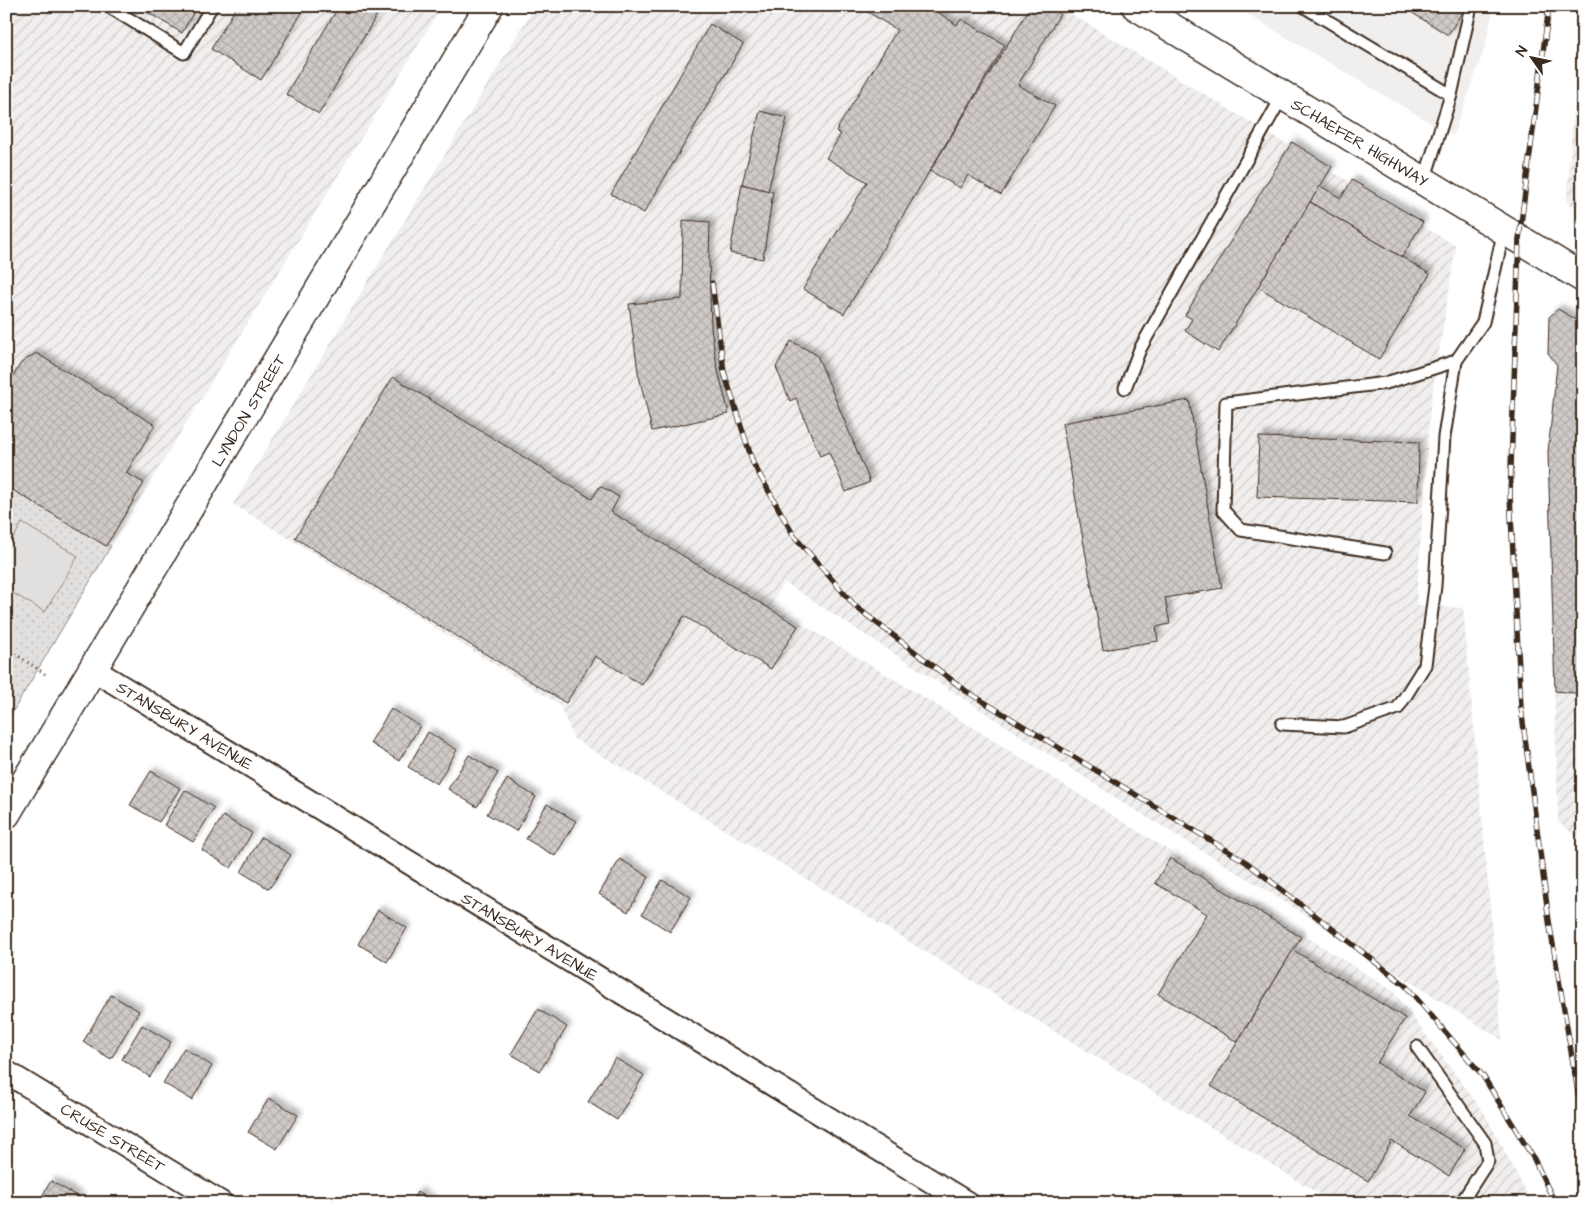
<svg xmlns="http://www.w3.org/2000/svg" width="1589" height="1209" viewBox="0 0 1589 1209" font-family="'Architects Daughter',sans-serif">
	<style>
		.built { fill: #f1efee }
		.industrial { fill: url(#industrial-furrows) }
		.grass { fill: url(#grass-dots); stroke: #8e857e }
		.garden { fill: #e2e0de; stroke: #8e857e }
		.building { fill: url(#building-cross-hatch); stroke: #3b2a1e; filter: url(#shadow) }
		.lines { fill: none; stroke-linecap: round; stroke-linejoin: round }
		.lane-casing { stroke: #3b2a1e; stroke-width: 15 }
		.street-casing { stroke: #3b2a1e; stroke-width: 26 }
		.secondary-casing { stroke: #3b2a1e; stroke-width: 31 }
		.path { stroke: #3b2a1e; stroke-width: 3; stroke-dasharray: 1 4; stroke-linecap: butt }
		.lane { stroke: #fff; stroke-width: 11 }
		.street { stroke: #fff; stroke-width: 22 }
		.secondary { stroke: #fff; stroke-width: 28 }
		.rail-casing { stroke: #3b2a1e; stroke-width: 5.5 }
		.rail { stroke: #fff; stroke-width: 4; stroke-dasharray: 11; stroke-linecap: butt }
		.labels { text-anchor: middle; stroke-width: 4; stroke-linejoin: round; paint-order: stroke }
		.street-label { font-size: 16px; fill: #3b2a1e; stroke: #fff }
	</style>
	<defs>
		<pattern id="industrial-furrows" width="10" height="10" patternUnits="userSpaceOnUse" patternTransform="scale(1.25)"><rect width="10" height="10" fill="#f1efee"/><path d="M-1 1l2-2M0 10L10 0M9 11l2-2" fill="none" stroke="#d0cdcc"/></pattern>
		<pattern id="grass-dots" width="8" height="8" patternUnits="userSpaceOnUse" patternTransform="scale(1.25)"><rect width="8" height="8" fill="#e2e0de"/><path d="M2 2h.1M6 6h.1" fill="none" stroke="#c3c0be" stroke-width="1.8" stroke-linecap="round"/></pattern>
		<pattern id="building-cross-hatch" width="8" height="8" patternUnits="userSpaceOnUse" patternTransform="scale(1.25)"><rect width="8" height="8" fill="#cfcac7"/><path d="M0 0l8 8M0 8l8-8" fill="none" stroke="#b3aeaa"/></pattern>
		<filter id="shadow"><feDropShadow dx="4.5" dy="-4.5" stdDeviation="2.5" flood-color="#0004"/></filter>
	</defs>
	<rect width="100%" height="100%" fill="#fff"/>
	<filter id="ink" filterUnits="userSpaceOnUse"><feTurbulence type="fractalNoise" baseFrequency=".02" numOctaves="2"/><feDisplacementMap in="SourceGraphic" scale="10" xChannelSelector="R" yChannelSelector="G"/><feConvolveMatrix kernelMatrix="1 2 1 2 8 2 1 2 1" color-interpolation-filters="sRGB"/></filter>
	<g filter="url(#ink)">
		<polygon class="built" points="1233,6 1494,6 1485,47 1453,136"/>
		<g class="industrial">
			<polygon points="6,6 442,6 111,546 6,483"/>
			<polygon points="535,6 1058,6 1456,246 1430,408 1416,605 1463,608 1502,1040 1263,888 1130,807 784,582 771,605 943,709 1393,991 1485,1114 1532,1203 1334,1203 833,895 574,739 559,704 233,504"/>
			<polygon points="1583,60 1583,212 1567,202 1573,113"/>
			<polygon points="1583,327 1583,874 1577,837 1558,822 1548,452"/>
		</g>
		<polygon class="grass" points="6,483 111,546 6,723"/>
		<polygon class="garden" points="22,523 78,556 45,612 6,589 6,551"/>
		<g class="building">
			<polygon points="151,6 197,6 182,33 147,12"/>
			<polygon points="237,6 306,6 261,80 211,49"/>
			<polygon points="339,6 382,6 319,114 286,94"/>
			<polygon points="858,6 939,6 936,11 957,25 961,19 1005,45 844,314 803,289 867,182 826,158 841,134 836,131 897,30"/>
			<polygon points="1031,6 1047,6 1060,14 1018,85 1055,106 1001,195 968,175 960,188 930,171"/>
			<polygon points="1401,6 1448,6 1461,14 1448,35"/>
			<polygon points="710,24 743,44 644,213 611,194"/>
			<polygon points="760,111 787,118 768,191 742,184"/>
			<polygon points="1292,142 1332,167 1218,352 1185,331 1192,319 1185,315"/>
			<polygon points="1352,180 1423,222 1402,257 1310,202 1320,186 1341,198"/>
			<polygon points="742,184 773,192 763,259 730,253"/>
			<polygon points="1310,202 1430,274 1379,359 1258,287"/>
			<polygon points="683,220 710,222 709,260 711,328 717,367 729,414 652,431 638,372 629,304 682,299"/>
			<polygon points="1558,309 1583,324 1583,694 1555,691 1548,452 1557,365 1548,353 1549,317"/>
			<polygon points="791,341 817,355 870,482 846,492 829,452 820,456 796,398 790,401 776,367"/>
			<polygon points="36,353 155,425 126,473 144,483 106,546 6,486 6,388 21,363"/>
			<polygon points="393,377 592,499 600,486 619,497 611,512 798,626 771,669 684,616 642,685 595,656 566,703 295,538"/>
			<polygon points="1189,400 1222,588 1165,598 1170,624 1156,627 1158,641 1103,650 1062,423"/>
			<polygon points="1259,437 1419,442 1418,502 1257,497"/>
			<polygon points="391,709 420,726 399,761 370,743"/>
			<polygon points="428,732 457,750 437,784 408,767"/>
			<polygon points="469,755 498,773 477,807 448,789"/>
			<polygon points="151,771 180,788 159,822 130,805"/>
			<polygon points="507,779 536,797 516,831 487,814"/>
			<polygon points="185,790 214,808 193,842 164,825"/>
			<polygon points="547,804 576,821 555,856 526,839"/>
			<polygon points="223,816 252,833 231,868 202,850"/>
			<polygon points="261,837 291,855 269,889 241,872"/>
			<polygon points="1170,858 1301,937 1237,1042 1158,994 1207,914 1155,883"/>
			<polygon points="620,859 649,877 628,912 599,894"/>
			<polygon points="662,880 691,897 670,932 642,914"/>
			<polygon points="378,910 407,928 387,962 358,944"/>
			<polygon points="1293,950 1405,1018 1377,1063 1425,1092 1410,1116 1465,1149 1449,1176 1392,1141 1368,1181 1211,1086"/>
			<polygon points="111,995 139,1011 111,1059 83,1042"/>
			<polygon points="538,1009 567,1027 540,1071 511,1054"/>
			<polygon points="142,1025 171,1042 150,1077 122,1059"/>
			<polygon points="184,1048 212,1066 192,1100 163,1083"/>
			<polygon points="615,1058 644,1075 617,1120 588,1102"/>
			<polygon points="269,1098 298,1115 277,1149 248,1132"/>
			<polygon points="51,1181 80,1198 78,1203 38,1203"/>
			<polygon points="417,1192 435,1203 411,1203"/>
		</g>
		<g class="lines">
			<defs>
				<g id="lane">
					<polyline points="108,6 184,53 212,6"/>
					<polyline points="1303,6 1451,95"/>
					<polyline points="1583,107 1583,111"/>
					<polyline points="1424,181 1451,95 1471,6"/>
					<polyline points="1125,388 1140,349 1283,95"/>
					<polyline points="1385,553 1241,530 1223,510 1226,403 1386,383 1456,361 1483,322 1504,230"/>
					<polyline points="1282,724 1344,727 1398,708 1425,665 1435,586 1444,437 1456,361"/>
					<polyline points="1417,1047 1485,1143 1488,1161 1461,1203"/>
				</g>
				<g id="street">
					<polyline points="94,670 967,1203"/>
					<polyline points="6,1072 221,1203"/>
				</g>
				<g id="secondary">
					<polyline points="1136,6 1583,278"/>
					<polyline points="6,814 489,6"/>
				</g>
			</defs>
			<use href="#lane" class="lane-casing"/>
			<use href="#street" class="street-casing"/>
			<use href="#secondary" class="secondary-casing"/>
			<g class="path">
				<path d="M 6,635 C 11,646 14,661 6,672"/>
				<polyline points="11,651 45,674"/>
			</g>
			<use href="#lane" class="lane"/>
			<use href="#street" class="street"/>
			<use href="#secondary" class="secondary"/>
			<defs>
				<g id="rail">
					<polyline points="1549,6 1519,239 1510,496 1521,707 1549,921 1583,1122"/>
					<polyline points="712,283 724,372 753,463 794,536 856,607 966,691 1246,862 1405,985 1483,1076 1534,1159 1555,1203"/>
				</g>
			</defs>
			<use href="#rail" class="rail-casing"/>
			<use href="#rail" class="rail"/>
		</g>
	</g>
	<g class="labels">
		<g class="street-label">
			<text transform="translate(1360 142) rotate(31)" y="6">SCHAEFER HIGHWAY</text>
			<text transform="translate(248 410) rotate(-59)" y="6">LYNDON STREET</text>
			<text transform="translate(185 725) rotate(31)" y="6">STANSBURY AVENUE</text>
			<text transform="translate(530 936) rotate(31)" y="6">STANSBURY AVENUE</text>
			<text transform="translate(113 1137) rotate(31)" y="6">CRUSE STREET</text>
		</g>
	</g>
	<rect width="1589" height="1209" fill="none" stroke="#fff" stroke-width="25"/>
	<rect x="12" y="12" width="1564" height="1184" fill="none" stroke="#3b2a1e" stroke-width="2" filter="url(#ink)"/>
	<g transform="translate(1532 58) rotate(303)" stroke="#ffffff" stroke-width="4" paint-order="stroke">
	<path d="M0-4L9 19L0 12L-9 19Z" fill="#3b2a1e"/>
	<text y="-8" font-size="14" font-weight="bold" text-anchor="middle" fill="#3b2a1e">N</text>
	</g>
</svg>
